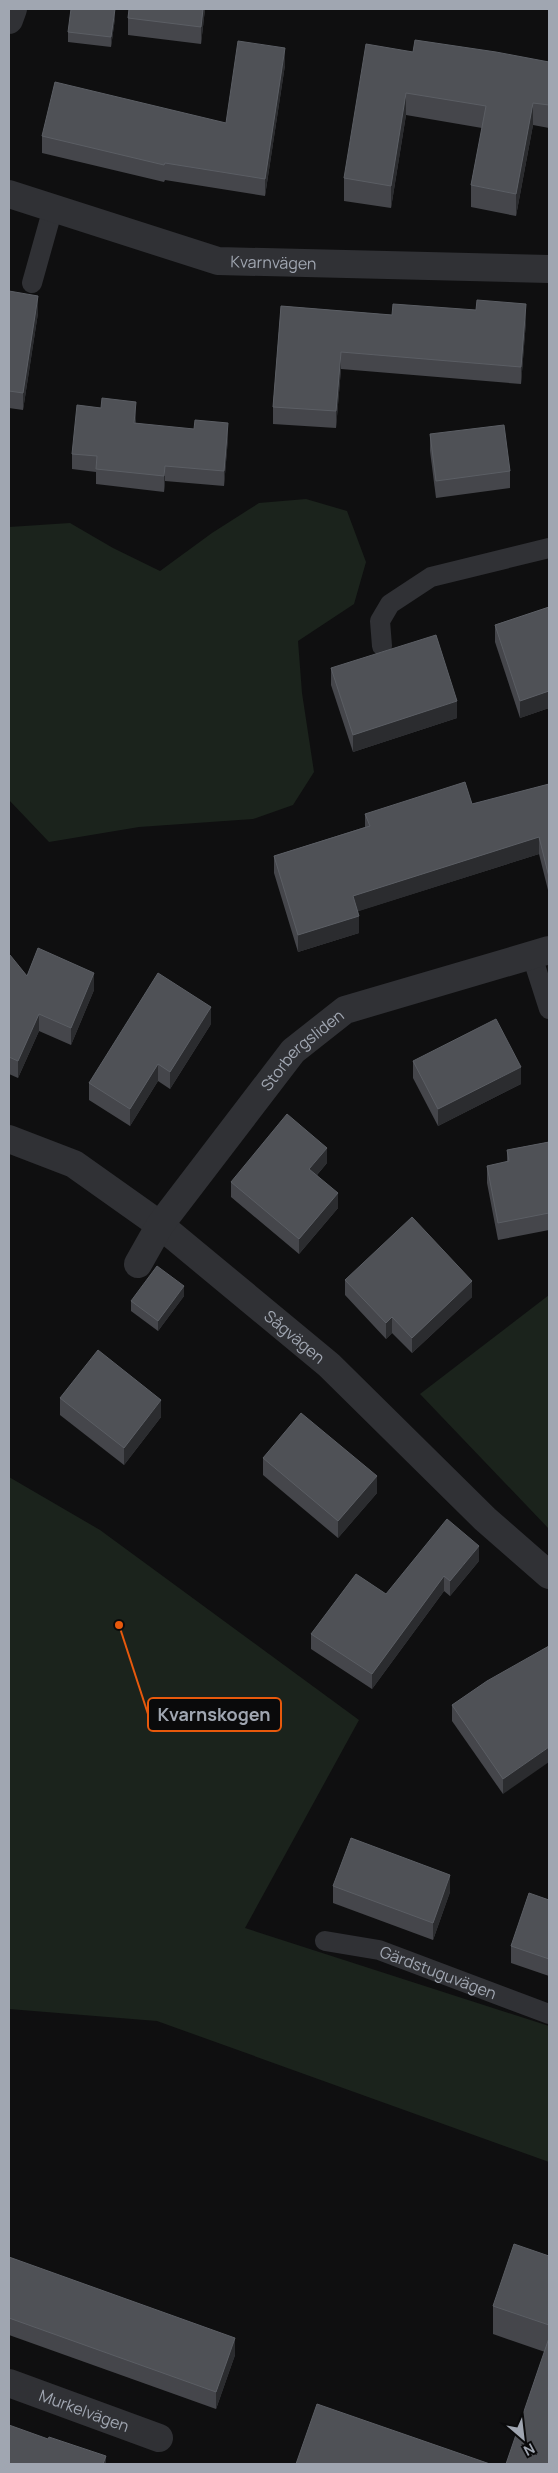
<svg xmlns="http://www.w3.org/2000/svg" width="558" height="2473" viewBox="0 0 558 2473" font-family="Manrope,sans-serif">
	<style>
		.green { fill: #1b231c }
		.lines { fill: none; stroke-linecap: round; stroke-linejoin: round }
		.service { stroke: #303135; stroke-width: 20 }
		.minor { stroke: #303135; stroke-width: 28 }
		.wall { fill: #45464b }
		.shaded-wall { fill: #2b2c2f }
		.building { fill: #4f5156; stroke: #5b5e64 }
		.labels { text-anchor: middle; stroke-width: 4; stroke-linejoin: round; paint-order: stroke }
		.street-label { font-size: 16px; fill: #a0a6b1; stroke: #0a0a0b }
		.leader { fill: none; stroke: #e8590c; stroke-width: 2 }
		.callout-dot { fill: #e8590c; stroke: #0a0a0b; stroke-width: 2 }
		.callout { fill: #0a0a0b; stroke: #e8590c; stroke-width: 2 }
		.callout-label { font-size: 18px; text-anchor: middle; font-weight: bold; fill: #a0a6b1 }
	</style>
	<rect width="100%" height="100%" fill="#0f0f10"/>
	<g class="green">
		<polygon points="306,499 347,511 366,562 354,604 298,641 302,693 314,772 293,805 253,819 139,827 49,842 9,800 9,527 70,523 113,548 160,571 212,533 259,503"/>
		<polygon points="549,1295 549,1529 420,1394"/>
		<polygon points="9,1477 100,1530 359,1720 245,1928 549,2026 549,2162 157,2021 9,2009"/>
	</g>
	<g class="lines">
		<g class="service">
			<polyline points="32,283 53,208"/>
			<polyline points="382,646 380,621 390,604 431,577 549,548"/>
			<polyline points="532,956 549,1009"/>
			<path id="s1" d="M 325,1941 L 379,1950 L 549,2014"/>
		</g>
		<g class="minor">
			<polyline points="9,20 13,9"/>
			<path id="s2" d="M 9,194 L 218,261 L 549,269"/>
			<path id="s3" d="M 9,1139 L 74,1164 L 160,1225 L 329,1365 L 485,1519 L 549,1575"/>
			<path id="s4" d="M 138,1264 L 160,1225 L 293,1051 L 345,1010 L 549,950"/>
			<path id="s5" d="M 9,2383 L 159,2438"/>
		</g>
	</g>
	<g class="wall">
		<polygon points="129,9 205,9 201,44 128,35 128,18"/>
		<polygon points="115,18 111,47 68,42 68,32"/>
		<polygon points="413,52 549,62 549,128 533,125 516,216 471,207 471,185 482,128 406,115 391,208 344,201 344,178"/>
		<polygon points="285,65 265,196 165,180 164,182 42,153 42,136 226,123"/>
		<polygon points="9,291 38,313 23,410 9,408"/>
		<polygon points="281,306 392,315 526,321 521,384 341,369 336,428 273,424 273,407"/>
		<polygon points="136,418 136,423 228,438 224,486 165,481 164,492 96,484 96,472 72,469 72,454"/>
		<polygon points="430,434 510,471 510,488 436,498 430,451"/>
		<polygon points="549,607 549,708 520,718 495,642 495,625"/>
		<polygon points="331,668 457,718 353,752 331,685"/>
		<polygon points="549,784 549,894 539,854 358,911 359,933 298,952 274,873 274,856 365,827 365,814 472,804"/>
		<polygon points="9,958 27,976 94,990 71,1045 39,1031 18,1078 9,1074"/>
		<polygon points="211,1024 170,1089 158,1081 130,1126 89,1100 89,1083"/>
		<polygon points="413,1061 521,1084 438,1126 413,1078"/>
		<polygon points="549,1142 549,1230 498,1240 487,1183 487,1166 507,1162 507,1150"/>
		<polygon points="327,1163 317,1175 338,1208 299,1254 231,1197 231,1182"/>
		<polygon points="345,1280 472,1297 412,1353 392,1333 386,1339 345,1295"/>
		<polygon points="184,1296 158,1331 131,1311 131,1301"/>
		<polygon points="60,1398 161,1417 124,1465 60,1415"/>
		<polygon points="263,1458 377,1493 338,1538 263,1475"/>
		<polygon points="479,1561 450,1596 444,1591 372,1689 311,1649 311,1634 386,1594"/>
		<polygon points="549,1646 503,1794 452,1721 452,1705"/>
		<polygon points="333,1886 450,1892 433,1940 333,1903"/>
		<polygon points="549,1900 549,1976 511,1963 511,1946"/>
		<polygon points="549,2256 549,2464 545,2352 493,2334 493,2306"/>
		<polygon points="9,2257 235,2355 216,2409 9,2335"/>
	</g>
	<g class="shaded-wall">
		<polygon points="115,9 115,18 111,47 111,37"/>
		<polygon points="203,9 205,9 201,44 201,27"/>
		<polygon points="285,48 285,65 265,196 265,179"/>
		<polygon points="406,93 406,115 391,208 391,186"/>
		<polygon points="533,103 533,125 516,216 516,194"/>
		<polygon points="38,296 38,313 23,410 23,393"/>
		<polygon points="526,304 526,321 521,384 521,367"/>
		<polygon points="341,352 341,369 336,428 336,411"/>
		<polygon points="136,402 136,418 134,438 134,423"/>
		<polygon points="228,423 228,438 224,486 224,471"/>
		<polygon points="165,466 165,481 164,492 164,476"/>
		<polygon points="549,691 549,708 520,718 520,701"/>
		<polygon points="457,701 457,718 353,752 353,735"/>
		<polygon points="539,837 539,854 353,913 353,896"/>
		<polygon points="359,916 359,933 298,952 298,935"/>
		<polygon points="94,973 94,990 71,1045 71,1028"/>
		<polygon points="211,1007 211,1024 170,1089 170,1072"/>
		<polygon points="39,1014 39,1031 18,1078 18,1061"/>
		<polygon points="158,1064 158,1081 130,1126 130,1109"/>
		<polygon points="521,1067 521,1084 438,1126 438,1109"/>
		<polygon points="327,1148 327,1163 309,1184 309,1169"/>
		<polygon points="338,1193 338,1208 299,1254 299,1239"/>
		<polygon points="472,1281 472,1297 412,1353 412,1338"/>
		<polygon points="184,1286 184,1296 158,1331 158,1321"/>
		<polygon points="392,1317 392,1333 386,1339 386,1323"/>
		<polygon points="161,1400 161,1417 124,1465 124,1448"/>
		<polygon points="377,1476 377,1493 338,1538 338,1521"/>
		<polygon points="479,1546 479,1561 450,1596 450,1581"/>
		<polygon points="444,1576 444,1591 372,1689 372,1674"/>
		<polygon points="549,1747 549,1762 503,1794 503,1779"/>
		<polygon points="450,1875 450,1892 433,1940 433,1923"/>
		<polygon points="235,2338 235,2355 216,2409 216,2392"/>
		<polygon points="106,2456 106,2464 103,2464"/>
	</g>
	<g class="building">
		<polygon points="71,9 115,9 111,37 68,32"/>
		<polygon points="129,9 203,9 201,27 128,18"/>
		<polygon points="415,40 496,52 549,62 549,105 533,103 516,194 471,185 486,106 406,93 391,186 344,178 366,44 413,52"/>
		<polygon points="238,41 285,48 265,179 165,163 164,165 42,136 55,82 226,123"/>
		<polygon points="9,291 38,296 23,393 9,391"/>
		<polygon points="477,300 526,304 521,367 341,352 336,411 273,407 281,306 392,315 393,304 476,310"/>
		<polygon points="102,398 136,402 134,423 194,429 195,420 228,423 224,471 165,466 164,476 96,469 97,456 72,454 77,405 101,408"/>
		<polygon points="504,425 510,471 436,481 430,434"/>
		<polygon points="549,607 549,691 520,701 495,625"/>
		<polygon points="436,635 457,701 353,735 331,668"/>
		<polygon points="465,782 472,804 549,784 549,877 539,837 353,896 359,916 298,935 274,856 370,826 365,814"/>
		<polygon points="38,948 94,973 71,1028 39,1014 18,1061 9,1057 9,958 10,955 27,976"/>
		<polygon points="158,973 211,1007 170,1072 158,1064 130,1109 89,1083"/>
		<polygon points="496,1019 521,1067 438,1109 413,1061"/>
		<polygon points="287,1114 327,1148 309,1169 338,1193 299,1239 231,1182"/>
		<polygon points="549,1142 549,1213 498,1223 487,1166 509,1161 507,1150"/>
		<polygon points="412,1217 472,1281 412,1338 392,1317 386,1323 345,1280"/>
		<polygon points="157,1266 184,1286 158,1321 131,1301"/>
		<polygon points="98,1350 161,1400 124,1448 60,1398"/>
		<polygon points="301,1413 377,1476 338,1521 263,1458"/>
		<polygon points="447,1519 479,1546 450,1581 444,1576 372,1674 311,1634 356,1574 386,1594"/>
		<polygon points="549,1646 549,1747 503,1779 452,1705 487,1681"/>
		<polygon points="351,1838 450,1875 433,1923 333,1886"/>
		<polygon points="529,1893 549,1900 549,1959 511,1946"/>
		<polygon points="514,2244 549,2256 549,2325 493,2306"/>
		<polygon points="9,2257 235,2338 216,2392 9,2318"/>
		<polygon points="549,2338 549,2464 506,2464"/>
		<polygon points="317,2404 490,2464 296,2464"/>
		<polygon points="9,2425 48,2439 49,2437 106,2456 103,2464 9,2464"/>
	</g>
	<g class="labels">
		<g class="street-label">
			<text dy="6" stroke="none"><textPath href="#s2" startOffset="275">Kvarnvägen</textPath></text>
			<text dy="6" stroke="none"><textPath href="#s4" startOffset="271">Storbergsliden</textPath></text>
			<text dy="6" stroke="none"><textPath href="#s3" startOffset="350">Sågvägen</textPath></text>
			<text dy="6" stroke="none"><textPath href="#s1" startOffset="118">Gärdstuguvägen</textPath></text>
			<text dy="6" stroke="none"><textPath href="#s5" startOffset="80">Murkelvägen</textPath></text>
		</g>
	</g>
	<path class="leader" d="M119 1625L148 1714"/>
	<circle class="callout-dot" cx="119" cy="1625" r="5"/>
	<rect class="callout" x="148" y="1698" width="133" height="33" rx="5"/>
	<g class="callout-label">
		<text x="214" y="1721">Kvarnskogen</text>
	</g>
	<rect width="558" height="2473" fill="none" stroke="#a0a6b1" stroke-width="20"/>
	<g transform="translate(523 2438) rotate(152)" stroke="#0a0a0b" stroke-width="4" paint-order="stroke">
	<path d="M0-4L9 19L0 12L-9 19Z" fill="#a0a6b1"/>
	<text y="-8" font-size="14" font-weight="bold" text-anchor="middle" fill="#a0a6b1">N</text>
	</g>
</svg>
